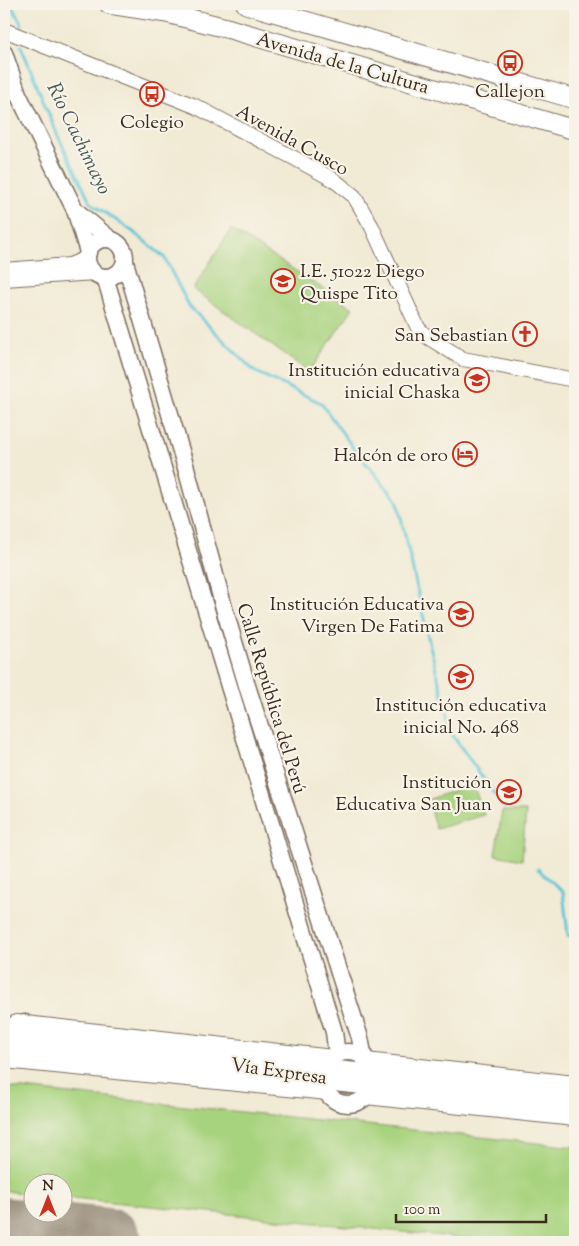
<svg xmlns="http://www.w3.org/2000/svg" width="579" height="1246" viewBox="0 0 579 1246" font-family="'Sorts Mill Goudy',serif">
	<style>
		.green { fill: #a8d37e; stroke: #727e4e }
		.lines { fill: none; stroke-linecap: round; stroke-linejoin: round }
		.stream { stroke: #5bc5d6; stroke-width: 3 }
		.runway { stroke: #968a79; stroke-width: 68 }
		.secondary-casing { stroke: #7b6d5e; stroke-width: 16 }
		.primary-casing { stroke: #7b6d5e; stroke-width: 19 }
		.highway-casing { stroke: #7b6d5e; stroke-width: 21 }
		.secondary { stroke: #fff; stroke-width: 14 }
		.primary { stroke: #fff; stroke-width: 16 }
		.highway { stroke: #fff; stroke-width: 19 }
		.labels { text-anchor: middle; stroke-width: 4.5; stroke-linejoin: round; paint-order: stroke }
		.street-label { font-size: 19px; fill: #3b2a1e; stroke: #f7f3e8 }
		.poi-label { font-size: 19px; fill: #3b2a1e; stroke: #f7f3e8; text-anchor: end }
		.water-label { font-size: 20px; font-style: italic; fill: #455855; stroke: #f7f3e8 }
	</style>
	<rect width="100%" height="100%" fill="#f7f3e8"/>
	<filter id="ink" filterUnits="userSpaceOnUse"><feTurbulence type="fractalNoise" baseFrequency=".02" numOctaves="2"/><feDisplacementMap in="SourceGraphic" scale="10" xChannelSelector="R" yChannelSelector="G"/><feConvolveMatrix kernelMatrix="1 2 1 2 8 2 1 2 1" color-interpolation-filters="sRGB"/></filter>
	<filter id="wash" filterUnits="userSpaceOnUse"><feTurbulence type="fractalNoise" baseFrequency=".0096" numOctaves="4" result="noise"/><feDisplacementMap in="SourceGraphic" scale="20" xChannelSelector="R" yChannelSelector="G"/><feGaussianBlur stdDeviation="1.12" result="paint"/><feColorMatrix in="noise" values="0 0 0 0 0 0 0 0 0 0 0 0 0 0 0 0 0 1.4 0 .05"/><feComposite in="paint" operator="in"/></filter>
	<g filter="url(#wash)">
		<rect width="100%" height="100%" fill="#f1ead4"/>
		<g class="green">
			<polygon points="231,229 353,308 309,372 193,289"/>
			<polygon points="473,784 484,815 436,829 427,800"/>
			<polygon points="502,811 526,811 522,860 495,855"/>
			<polygon points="4,1087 575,1147 575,1242 500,1242 63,1197 62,1184 32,1184 32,1194 4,1191"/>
		</g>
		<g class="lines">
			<g class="stream">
				<polyline points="11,4 22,25"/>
				<polyline points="21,46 57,134 91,203 132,231 164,257 189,306 254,371 321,403 354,449 397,500 431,650 453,736 504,807"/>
				<polyline points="538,869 563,892 568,935 575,938"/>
			</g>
			<polyline class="runway" points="4,1231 108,1242"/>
		</g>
	</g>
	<g filter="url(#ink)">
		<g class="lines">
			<defs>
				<g id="secondary">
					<polyline points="4,30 195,106 294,158 334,180 354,196 372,227 418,328 426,336 463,359 575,380"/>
					<polyline points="4,270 70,265 87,258"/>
					<polyline points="4,279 95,273"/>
					<polyline points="16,1022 333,1057"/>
					<polyline points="366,1060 575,1083"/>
					<polyline points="4,1061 328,1093"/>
					<polyline points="365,1097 575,1119"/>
				</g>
				<g id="primary">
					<polyline points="4,53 18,94 75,210 88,252"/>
					<polyline points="75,210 110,239"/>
					<circle cx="106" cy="258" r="19"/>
					<polyline points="125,262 186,468 224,608 248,689 360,1038 364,1058"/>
					<polyline points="105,277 334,1032 337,1055"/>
					<polyline points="4,1028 25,1023"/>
					<polyline points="4,1034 575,1094"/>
					<polyline points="4,1049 575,1108"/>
					<circle cx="348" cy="1078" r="26"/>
				</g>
				<g id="highway">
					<polyline points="109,4 167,13 230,29 575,130"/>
					<polyline points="246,4 575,99"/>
				</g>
			</defs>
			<use href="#secondary" class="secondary-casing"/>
			<use href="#primary" class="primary-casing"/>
			<use href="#highway" class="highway-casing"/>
			<use href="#secondary" class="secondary"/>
			<use href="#primary" class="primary"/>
			<use href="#highway" class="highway"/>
		</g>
	</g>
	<defs>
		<symbol id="bus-ring" viewBox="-11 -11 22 22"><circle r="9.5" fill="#f7f3e8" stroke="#c8321e" stroke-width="1.5"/><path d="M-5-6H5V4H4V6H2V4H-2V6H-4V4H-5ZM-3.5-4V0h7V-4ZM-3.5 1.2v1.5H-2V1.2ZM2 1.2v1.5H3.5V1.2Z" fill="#c8321e"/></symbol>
		<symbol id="school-ring" viewBox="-11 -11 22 22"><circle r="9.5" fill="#f7f3e8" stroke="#c8321e" stroke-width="1.5"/><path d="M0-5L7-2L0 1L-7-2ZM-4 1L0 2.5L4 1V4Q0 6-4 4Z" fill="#c8321e"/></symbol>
		<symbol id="church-ring" viewBox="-11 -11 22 22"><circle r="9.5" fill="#f7f3e8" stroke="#c8321e" stroke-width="1.5"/><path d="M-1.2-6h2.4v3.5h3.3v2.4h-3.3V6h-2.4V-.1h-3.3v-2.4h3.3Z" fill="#c8321e"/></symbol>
		<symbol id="hotel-ring" viewBox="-11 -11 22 22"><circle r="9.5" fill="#f7f3e8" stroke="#c8321e" stroke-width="1.5"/><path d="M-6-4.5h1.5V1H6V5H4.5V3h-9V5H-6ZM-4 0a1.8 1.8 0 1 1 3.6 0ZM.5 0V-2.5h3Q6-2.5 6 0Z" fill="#c8321e"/></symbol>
	</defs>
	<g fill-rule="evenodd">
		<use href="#bus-ring" x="496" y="49" width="28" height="28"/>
		<use href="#bus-ring" x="138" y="80" width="28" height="28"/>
		<use href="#school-ring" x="269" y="267" width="28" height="28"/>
		<use href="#church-ring" x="511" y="320" width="28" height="28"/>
		<use href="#school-ring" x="463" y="366" width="28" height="28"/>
		<use href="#hotel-ring" x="451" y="440" width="28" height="28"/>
		<use href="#school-ring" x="447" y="600" width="28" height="28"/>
		<use href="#school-ring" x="447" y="663" width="28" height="28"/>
		<use href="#school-ring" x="495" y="778" width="28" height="28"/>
	</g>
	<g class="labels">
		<g class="street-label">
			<text transform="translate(343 62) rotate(16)" y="7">Avenida de la Cultura</text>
			<text transform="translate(293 139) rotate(29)" y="7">Avenida Cusco</text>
			<text transform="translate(273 698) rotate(73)" y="7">Calle República del Perú</text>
			<text transform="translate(279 1070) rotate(8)" y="7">Vía Expresa</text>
		</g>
		<g class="poi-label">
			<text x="510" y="97" text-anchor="middle">Callejon</text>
			<text x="152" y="128" text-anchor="middle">Colegio</text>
			<text x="300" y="277" text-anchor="start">I.E. 51022 Diego<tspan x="300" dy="22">Quispe Tito</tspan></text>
			<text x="508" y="341">San Sebastian</text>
			<text x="460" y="376">Institución educativa<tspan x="460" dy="22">inicial Chaska</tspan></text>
			<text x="448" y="461">Halcón de oro</text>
			<text x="444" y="610">Institución Educativa<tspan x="444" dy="22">Virgen De Fatima</tspan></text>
			<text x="461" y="711" text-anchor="middle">Institución educativa<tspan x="461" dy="22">inicial No. 468</tspan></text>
			<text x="492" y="788">Institución<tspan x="492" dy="22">Educativa San Juan</tspan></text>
		</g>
		<g class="water-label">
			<text transform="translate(80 138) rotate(64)" y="7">Río Cachimayo</text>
		</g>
	</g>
	<rect width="579" height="1246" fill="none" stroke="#f7f3e8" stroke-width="20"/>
	<g transform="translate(48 1198)"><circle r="24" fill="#f7f3e8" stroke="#aca397"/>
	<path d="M0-4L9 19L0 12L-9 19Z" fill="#c8321e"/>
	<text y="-8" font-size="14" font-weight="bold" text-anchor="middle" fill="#3b2a1e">N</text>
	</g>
	<path d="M396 1214v8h150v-8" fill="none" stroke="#3b2a1e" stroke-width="2.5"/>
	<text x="404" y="1214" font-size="15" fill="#3b2a1e" stroke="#f7f3e8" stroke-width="4" paint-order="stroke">100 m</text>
</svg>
